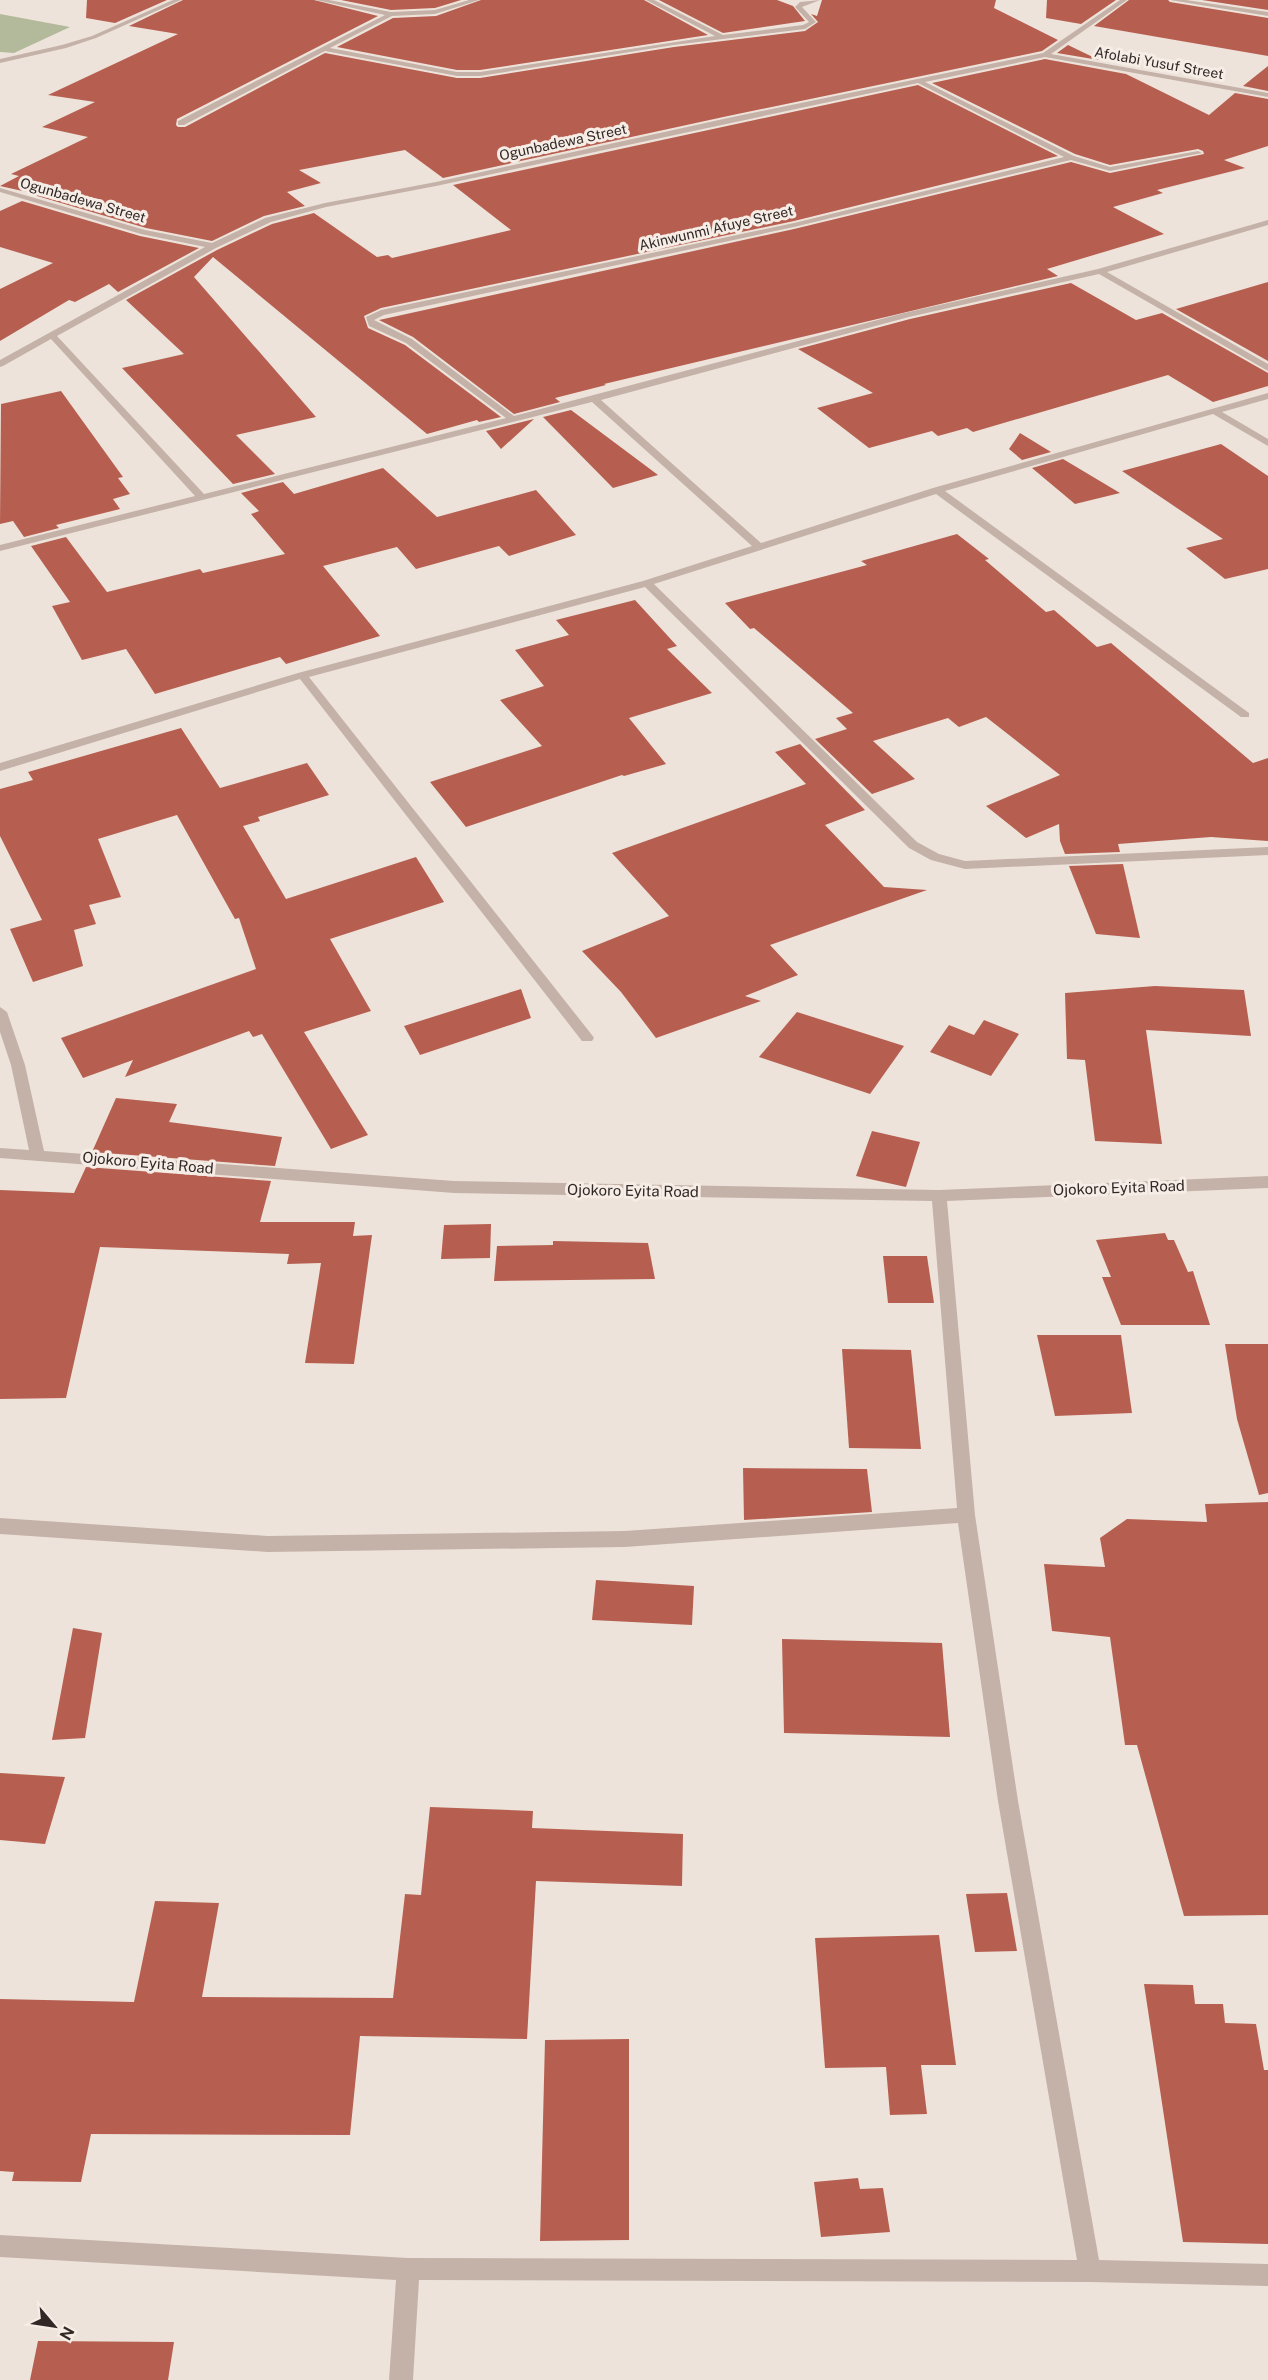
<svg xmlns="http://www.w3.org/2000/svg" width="1268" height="2380" viewBox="0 0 1268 2380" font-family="'Public Sans',sans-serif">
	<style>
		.green { fill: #b3ba9c }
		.building { fill: #b65f50 }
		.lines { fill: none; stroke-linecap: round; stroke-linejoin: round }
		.street { fill: #c4b2a8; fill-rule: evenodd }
		.labels { text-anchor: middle; stroke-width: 6; stroke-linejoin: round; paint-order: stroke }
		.far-street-label { font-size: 14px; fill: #322927; stroke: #f6ede6 }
		.street-label { font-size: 15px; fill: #322927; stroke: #f6ede6 }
	</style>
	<rect width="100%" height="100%" fill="#eee3da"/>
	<polygon class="green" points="0,14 70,27 14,53 0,52"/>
	<g class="building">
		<polygon points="87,0 167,0 115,23 86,18"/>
		<polygon points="183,0 314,0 378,16 177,119 176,125 178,127 185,127 325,53 457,78 480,78 674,47 805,31 818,22 811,14 817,16 822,0 996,0 994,8 1058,40 1042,51 728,116 443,178 405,150 299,170 321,183 287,192 305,206 264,216 212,241 146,228 34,195 36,194 0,186 19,176 11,174 88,137 42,127 95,102 48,95 178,34 129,26"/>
		<polygon points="341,0 461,0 435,8 391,10"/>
		<polygon points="481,0 644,0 708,35 480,70 457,70 337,47 393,18 436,16"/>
		<polygon points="659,0 777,0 793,6 805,21 723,33"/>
		<polygon points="1047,0 1116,0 1081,24 1046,18"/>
		<polygon points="1129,0 1168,0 1170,2 1268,18 1268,56 1094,26"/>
		<polygon points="1202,0 1268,0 1268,10"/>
		<polygon points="1068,45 1099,60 1057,53"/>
		<polygon points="1045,59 1126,74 1209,115 1235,93 1268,99 1268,146 1224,160 1245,168 1157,190 1163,193 1113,207 1164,234 1047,269 1058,276 604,384 606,385 555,398 560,402 514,414 413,337 379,320 794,229 1071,162 1110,173 1204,154 1203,151 1198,149 1110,165 1075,154 932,83"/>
		<polygon points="1268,66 1268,91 1243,86"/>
		<polygon points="918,85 1058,156 794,221 381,308 364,316 368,328 405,345 501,417 479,422 477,420 427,434 213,257 194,277 316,417 236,435 275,474 233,484 122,368 184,354 126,300 217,250 272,224 314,213 377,257 388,255 392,258 511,230 453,185"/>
		<polygon points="22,201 140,236 199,248 118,292 109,284 75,302 69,300 0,341 0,289 53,263 0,247 0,211"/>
		<polygon points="1268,282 1268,361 1176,309"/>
		<polygon points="1071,283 1136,320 1162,313 1268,373 1268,386 1213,402 1168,375 973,432 967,428 938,436 932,431 869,448 817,408 873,393 798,349 910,319"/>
		<polygon points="61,391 123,477 118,478 130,494 113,499 120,509 56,525 59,528 24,537 13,521 0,524 1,404"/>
		<polygon points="571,410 658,475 613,488 543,417"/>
		<polygon points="534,419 501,449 486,431"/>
		<polygon points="1020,433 1051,452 1022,460 1009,449"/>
		<polygon points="1221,444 1268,476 1268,569 1225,579 1186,548 1223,539 1122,471"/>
		<polygon points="1063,459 1120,493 1075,504 1032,468"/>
		<polygon points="383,468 437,517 536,490 576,535 509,556 499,546 416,569 397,547 323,566 380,636 286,664 280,657 155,694 126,649 82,660 52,606 70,602 31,546 66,537 107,592 200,569 203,573 285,554 251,514 259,511 241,493 283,482 294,494"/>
		<polygon points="957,534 989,559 985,560 1046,612 1054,610 1097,647 1111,643 1253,763 1268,758 1268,841 1211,837 1118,844 1120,852 1065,854 1060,841 1059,824 1026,838 986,806 1060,775 986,717 959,727 948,718 873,741 915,779 872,794 815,739 847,729 836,718 853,713 754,628 750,629 725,603 867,565 861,561"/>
		<polygon points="635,600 677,646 667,649 712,693 629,718 666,764 624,776 622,775 466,827 430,782 542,746 500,700 544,686 515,650 569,635 556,620"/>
		<polygon points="181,728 220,788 307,763 329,795 258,817 260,821 243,826 286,899 416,857 444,902 330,939 371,1011 304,1032 368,1135 331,1149 262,1034 253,1037 249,1031 125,1077 133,1060 83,1078 61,1038 256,969 239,918 235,919 177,815 98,839 121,897 89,905 96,924 74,930 83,966 33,982 10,929 42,920 0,836 0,789 33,780 28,772"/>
		<polygon points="800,744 865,810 825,825 884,887 927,890 770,945 798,975 745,996 761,1001 656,1038 621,992 582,951 669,916 612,853 806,784 775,752"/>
		<polygon points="1123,864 1140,938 1096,934 1069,866"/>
		<polygon points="1155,986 1244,990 1251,1036 1146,1030 1162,1144 1095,1141 1085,1060 1067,1059 1065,993"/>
		<polygon points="521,989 531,1018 420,1055 404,1026"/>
		<polygon points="797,1012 904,1046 870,1094 759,1057"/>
		<polygon points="984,1020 1019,1034 991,1076 930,1052 949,1025 974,1035"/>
		<polygon points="116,1098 177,1104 169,1122 282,1137 275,1166 92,1152"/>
		<polygon points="872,1131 920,1142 906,1187 856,1176"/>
		<polygon points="86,1167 271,1181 260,1222 355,1222 353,1236 372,1235 354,1364 305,1363 321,1263 287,1264 289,1254 100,1247 66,1398 0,1399 0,1190 74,1193"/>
		<polygon points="491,1224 490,1258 441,1259 444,1225"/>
		<polygon points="1165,1233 1168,1240 1174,1240 1188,1272 1193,1271 1210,1325 1121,1325 1102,1277 1111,1277 1096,1240"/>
		<polygon points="553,1241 648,1243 655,1279 494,1281 497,1246 553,1245"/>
		<polygon points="883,1256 927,1256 934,1303 888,1303"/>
		<polygon points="1037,1335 1121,1335 1132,1413 1055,1416"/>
		<polygon points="1225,1344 1268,1344 1268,1493 1259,1495 1237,1419"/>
		<polygon points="842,1349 911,1350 921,1449 849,1448"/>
		<polygon points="743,1468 867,1469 872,1512 744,1520"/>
		<polygon points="1268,1502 1268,1915 1184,1916 1137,1745 1125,1745 1110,1637 1052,1631 1044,1564 1105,1567 1100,1538 1127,1519 1207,1522 1205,1504"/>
		<polygon points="596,1580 694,1586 692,1625 592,1620"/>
		<polygon points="73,1628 102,1633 85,1738 52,1740"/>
		<polygon points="782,1639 942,1643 950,1737 784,1733"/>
		<polygon points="0,1773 65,1777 45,1844 0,1840"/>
		<polygon points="430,1807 533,1811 532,1828 683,1834 682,1886 536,1881 527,2039 360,2036 350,2135 91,2134 81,2182 12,2181 14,2172 0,2171 0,1999 134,2002 155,1901 219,1903 202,1997 393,1998 405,1894 421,1895"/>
		<polygon points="1007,1893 1017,1951 975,1952 966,1894"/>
		<polygon points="939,1935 956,2065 921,2065 927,2114 890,2115 886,2067 825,2068 815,1938"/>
		<polygon points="1144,1984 1193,1985 1195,2004 1223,2004 1225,2023 1256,2024 1264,2070 1268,2070 1268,2244 1183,2242"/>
		<polygon points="629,2039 629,2240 540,2241 545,2040"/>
		<polygon points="858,2178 860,2189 883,2188 890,2232 821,2237 814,2182"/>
		<polygon points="38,2341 174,2342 168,2380 30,2380"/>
	</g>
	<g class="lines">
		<g class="street">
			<polygon points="173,0 181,0 96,38 66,48 0,63 0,59 62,45 92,36"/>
			<polygon points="316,0 329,0 391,12 435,10 469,0 479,0 435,14 392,16 330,48 457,72 480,72 715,36 646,0 654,0 723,35 803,25 809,22 795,7 800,2 820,0 802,7 816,22 805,29 674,45 480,76 457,76 325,51 184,125 178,125 178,121 385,15"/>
			<path d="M 1120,0 L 1127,0 L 1051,54 L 1268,93 L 1268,97 L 1045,57 L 925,82 L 1074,156 L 1110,167 L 1198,151 L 1202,153 L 1110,171 L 1071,160 L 794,227 L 384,315 L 374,320 L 412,339 L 514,416 L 904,313 L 1098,269 L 1268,220 L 1268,225 L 1107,272 L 1268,364 L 1268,371 L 1099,274 L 909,317 L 601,400 L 761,543 L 933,488 L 1268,393 L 1268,399 L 1222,412 L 1268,439 L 1268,446 L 1213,414 L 945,491 L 1249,713 L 1249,717 L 1241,717 L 936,494 L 654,584 L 917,842 L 939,854 L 965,861 L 1268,847 L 1268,855 L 965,869 L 931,860 L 909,848 L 645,587 L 309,677 L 592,1035 L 594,1038 L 592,1041 L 582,1041 L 300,679 L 0,771 L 0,763 L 298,673 L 643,581 L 752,546 L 592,402 L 0,551 L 0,545 L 195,496 L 51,339 L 3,366 L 0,367 L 0,360 L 205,247 L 141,234 L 0,192 L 0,188 L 145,230 L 212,243 L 265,218 L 325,203 L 436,182 L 728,118 L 1043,53 ZM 918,83 L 1064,157 L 794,223 L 381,310 L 366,317 L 369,326 L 406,343 L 506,418 L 204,494 L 57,336 L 216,248 L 271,222 L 326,207 L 436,186 Z"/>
			<polygon points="1170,0 1186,0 1268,12 1268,16"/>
			<polygon points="0,1007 7,1012 25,1065 44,1151 454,1181 939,1190 1268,1176 1268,1188 947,1201 975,1515 1018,1801 1099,2260 1268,2264 1268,2286 1090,2282 419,2280 413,2380 389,2380 396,2280 0,2257 0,2235 408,2258 1077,2260 998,1801 958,1523 625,1547 268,1552 0,1534 0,1518 268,1536 625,1531 957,1508 932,1201 454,1193 0,1158 0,1148 29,1150 11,1065 0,1032"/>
		</g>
	</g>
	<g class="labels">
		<g class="far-street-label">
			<text transform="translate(1159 63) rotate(10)" y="5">Afolabi Yusuf Street</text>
			<text transform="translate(563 142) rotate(-12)" y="5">Ogunbadewa Street</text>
			<text transform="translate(83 200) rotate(16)" y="5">Ogunbadewa Street</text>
			<text transform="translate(716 228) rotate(-13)" y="5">Akinwunmi Afuye Street</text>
		</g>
		<g class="street-label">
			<text transform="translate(148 1163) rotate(5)" y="5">Ojokoro Eyita Road</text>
			<text transform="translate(1119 1188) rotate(-2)" y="5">Ojokoro Eyita Road</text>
			<text transform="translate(633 1191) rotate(1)" y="5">Ojokoro Eyita Road</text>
		</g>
	</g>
	<g transform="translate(54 2326) rotate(119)" stroke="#f6ede6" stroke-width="4.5" paint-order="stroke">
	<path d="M0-4.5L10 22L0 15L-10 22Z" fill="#322927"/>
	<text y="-9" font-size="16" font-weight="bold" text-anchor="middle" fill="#322927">N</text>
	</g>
</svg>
